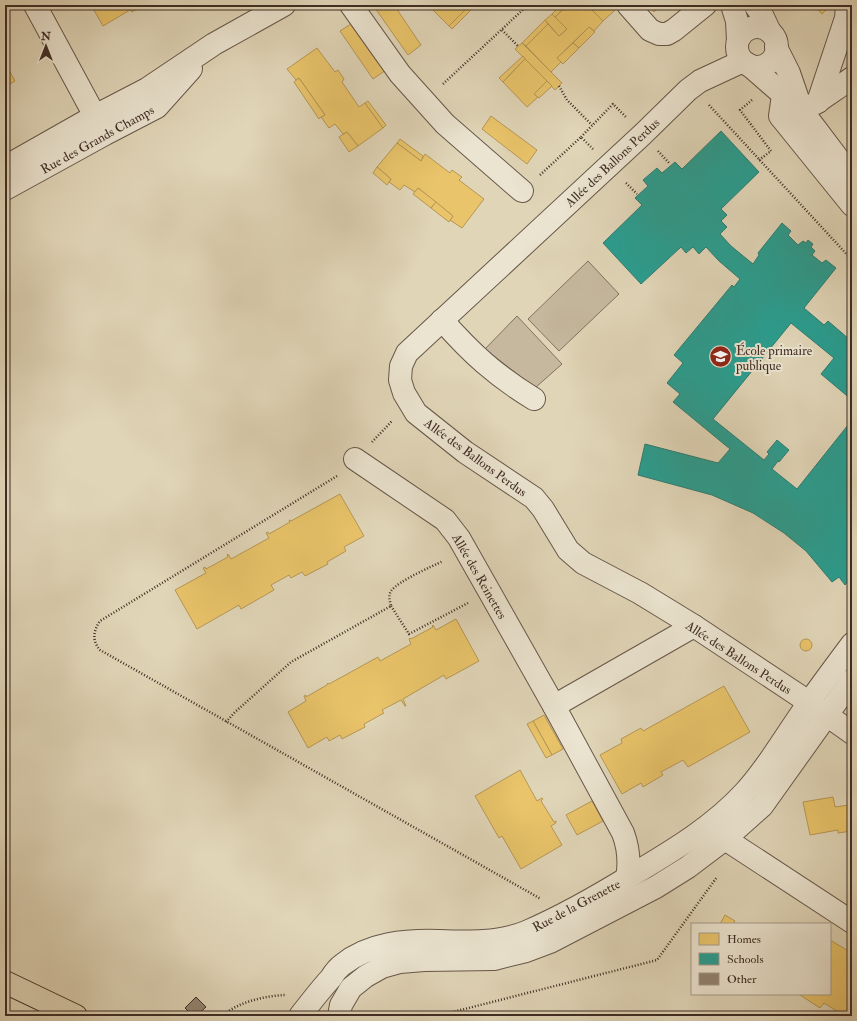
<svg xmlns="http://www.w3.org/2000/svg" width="857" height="1021" viewBox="0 0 857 1021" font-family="'IM FELL Double Pica',serif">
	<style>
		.park { fill: #c5b89e; stroke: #827262 }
		.homes { fill: #e9c46a; stroke: #b69755 }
		.schools { fill: #2a9d8f; stroke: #307b6f }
		.building { fill: #938471; stroke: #3f2d25 }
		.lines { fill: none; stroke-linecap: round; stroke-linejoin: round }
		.minor-casing { stroke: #67574a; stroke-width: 24 }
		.major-casing { stroke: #3f2d25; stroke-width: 24 }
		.path { stroke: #3f2d25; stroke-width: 2.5; stroke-dasharray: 1 2; stroke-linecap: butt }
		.minor { stroke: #ebe4d0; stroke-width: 22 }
		.major { stroke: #e0d5b7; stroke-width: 22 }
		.labels { text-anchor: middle; stroke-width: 4; stroke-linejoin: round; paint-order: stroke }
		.street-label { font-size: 13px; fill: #3f2d25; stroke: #ebe4d0 }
		.poi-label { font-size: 13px; fill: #3f2d25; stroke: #ebe4d0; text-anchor: start }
	</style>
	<rect width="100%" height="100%" fill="#e0d5b7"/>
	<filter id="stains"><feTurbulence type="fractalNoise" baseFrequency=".005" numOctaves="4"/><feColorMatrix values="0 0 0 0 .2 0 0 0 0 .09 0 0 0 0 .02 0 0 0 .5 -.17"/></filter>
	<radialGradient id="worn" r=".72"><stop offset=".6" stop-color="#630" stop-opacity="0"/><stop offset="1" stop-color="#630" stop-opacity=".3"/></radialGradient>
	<g class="park">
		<polygon points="588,261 619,294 559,351 528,319"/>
		<polygon points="517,316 562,364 535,388 485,349"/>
	</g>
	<g class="homes">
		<polygon points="91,5 144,5 132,12 130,10 103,26"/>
		<polygon points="379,5 394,5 421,45 408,55 375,8"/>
		<polygon points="428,5 470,5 449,26"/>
		<polygon points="470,5 474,7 452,29 449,26"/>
		<polygon points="561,5 568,5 555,17 552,14"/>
		<polygon points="568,5 587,5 603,21 594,31 589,27 557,58 561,62 551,72 526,46 548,24 559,36 567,29 555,17"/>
		<polygon points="587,5 610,5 615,10 603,21"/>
		<polygon points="648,5 661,5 654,12"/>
		<polygon points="814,5 825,5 828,8 822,14"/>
		<polygon points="552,14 567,29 559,36 545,20"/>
		<polygon points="545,20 548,24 526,46 522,43"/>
		<polygon points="354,22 386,70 373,79 340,31"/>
		<polygon points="589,27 595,32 579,48 573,43"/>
		<polygon points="522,43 562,83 555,90 515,49"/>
		<polygon points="573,43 579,48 563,64 557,58"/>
		<polygon points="317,48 335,72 338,70 344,79 342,82 359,107 365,103 383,128 358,146 347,132 343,134 335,124 329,128 321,117 325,115 299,78 296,80 287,69"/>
		<polygon points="523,56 525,59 503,82 499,78"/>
		<polygon points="525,59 547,81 534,94 538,97 527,107 503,82"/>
		<polygon points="10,72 15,81 5,87 5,74"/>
		<polygon points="299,78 325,115 321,117 319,119 294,82"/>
		<polygon points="547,81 552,86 539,98 534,94"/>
		<polygon points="368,101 386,125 383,128 365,103"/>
		<polygon points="491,116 537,150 527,164 482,129"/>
		<polygon points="347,132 358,146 349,152 339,137"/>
		<polygon points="400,139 423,156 421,161 397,143"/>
		<polygon points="397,143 421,161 425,154 450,173 452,170 462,177 459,180 484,199 462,228 450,220 453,216 418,188 415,192 404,185 400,190 389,182 391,179 377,167"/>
		<polygon points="377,167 391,179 387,185 373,173"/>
		<polygon points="418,188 436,202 431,208 413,194"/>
		<polygon points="436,202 453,216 449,222 431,208"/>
		<polygon points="340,494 364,536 344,547 346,551 327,562 328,564 305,576 302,572 291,578 289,575 271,585 274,590 241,609 239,605 197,629 175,590 206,573 203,568 205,567 206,569 228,557 227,555 228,554 231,559 269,538 266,533 268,532 269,534 290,522 289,520 291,521"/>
		<polygon points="456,619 479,661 446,679 444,675 403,699 406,706 405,706 401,700 382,710 384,713 364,724 365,727 342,739 340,735 329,741 327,737 308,748 288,712 306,701 304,696 306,695 306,697 327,685 327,684 328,683 329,684 378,657 380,661 411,644 409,639 410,638 411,639 433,627 432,626 433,625 436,630"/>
		<circle cx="806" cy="645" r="6"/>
		<polygon points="724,686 750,732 688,767 683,760 661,772 663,775 643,787 641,783 622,794 600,755 622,743 621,739 641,728 643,731"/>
		<polygon points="544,715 563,749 552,755 533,721"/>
		<polygon points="533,721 552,755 546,758 527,724"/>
		<polygon points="520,770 537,801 542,798 543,799 541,801 554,822 556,821 556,823 551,826 562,845 521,869 502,836 499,838 475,796"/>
		<polygon points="852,795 852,820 847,796"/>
		<polygon points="833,797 835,807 849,805 852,820 852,831 838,833 838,830 810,835 803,802"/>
		<polygon points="592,801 603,821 577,835 566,815"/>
		<polygon points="725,915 735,921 733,924 720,924"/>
		<polygon points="830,940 852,953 852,972 848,978 852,980 852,1013 850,1016 845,1016 824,1003 820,1008 800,995 800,994 830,994"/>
	</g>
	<polygon class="schools" points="721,131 759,172 721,209 727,215 721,221 727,227 720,234 731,246 753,264 759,255 758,253 782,223 791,231 788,235 798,245 803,241 806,243 808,240 813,244 811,247 815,251 812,255 822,263 826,260 836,268 804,308 824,325 828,321 849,339 852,336 852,400 821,374 834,358 791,323 713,419 764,460 769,454 767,452 777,440 789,450 779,462 778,461 772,469 797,489 852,420 852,576 845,585 839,577 832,582 806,551 784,533 753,513 712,495 638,475 645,444 718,463 730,449 673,402 680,394 667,383 683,363 674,355 732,285 734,287 740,279 719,261 706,247 699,254 693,247 686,253 681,247 641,284 603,243 642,205 635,198 648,186 643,180 657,168 662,173 675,162 682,169"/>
	<polygon class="building" points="196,997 206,1007 196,1016 193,1016 185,1008"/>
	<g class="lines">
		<defs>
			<g id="minor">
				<polyline points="35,5 102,129"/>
				<polyline points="351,5 400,74 445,124 522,191"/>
				<polyline points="628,5 650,30 659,34 667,34 674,30 705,5"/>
				<polyline points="732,5 737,21 738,40"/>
				<polyline points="755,5 762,15 770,32"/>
				<circle cx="757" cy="47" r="20"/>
				<polyline points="776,47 789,73 802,111"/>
				<polyline points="743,61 700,81 688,90 643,134 407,353 401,366 400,380 404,393 416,413 465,452 534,498 543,509 568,550 583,563 640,593 694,626 801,697 852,733"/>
				<polyline points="748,64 803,112 852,177"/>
				<polyline points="783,95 780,116 852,205"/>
				<polyline points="818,102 846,18 847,5"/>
				<polyline points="814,104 852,78"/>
				<polyline points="5,167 95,116 147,89 214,44 284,5"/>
				<polyline points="5,189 105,134 157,107 191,69"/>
				<path d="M 442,320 C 471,353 496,376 534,399"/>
				<path d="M 355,459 L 445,520 L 459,538 L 554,706 L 623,833 C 629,849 630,862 627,878"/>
				<polyline points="554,706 694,626"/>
				<polyline points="716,829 725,839 852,922"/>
				<path d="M 300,1016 C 310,1003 320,990 331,978 C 334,973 338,968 342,965 C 369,943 406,940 439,941 C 468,942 499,943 526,932 C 563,916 598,896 632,875 C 672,851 713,827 745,792 C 769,766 787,733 808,704 C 822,684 837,664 852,644"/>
				<polyline points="339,1016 341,1005 351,988 366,976 382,967 400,962 424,960 494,959 526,951 550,942 656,887 688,867 725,839 762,806 852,680"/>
			</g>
			<polyline id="major" points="5,982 76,1016"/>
		</defs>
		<use href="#minor" class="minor-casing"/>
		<use href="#major" class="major-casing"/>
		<g class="path">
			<polyline points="502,30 518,46"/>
			<polyline points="443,84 528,5"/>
			<polyline points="559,86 567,100 592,125"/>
			<polyline points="752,100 740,110 771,151 759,160"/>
			<polyline points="709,105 852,260"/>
			<polyline points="581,137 613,104 626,117"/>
			<polyline points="658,151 670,164"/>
			<polyline points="540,175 581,137 593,149"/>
			<polyline points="626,183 637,194"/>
			<polyline points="372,442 392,421"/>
			<path d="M 337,476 L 100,621 C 93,631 92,641 100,650 L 541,899"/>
			<polyline points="391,606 409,634 468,603"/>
			<path d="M 226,722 L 235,712 L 291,662 L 391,606 C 390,601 388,596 391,591 C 398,581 431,567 443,561"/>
			<path d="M 222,1016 C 238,1002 264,996 285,995"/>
			<polyline points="437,1016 657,960 717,877"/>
		</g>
		<use href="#minor" class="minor"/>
		<use href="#major" class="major"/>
	</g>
	<defs>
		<symbol id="school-disc" viewBox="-11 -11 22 22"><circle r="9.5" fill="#8f2418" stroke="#ebe4d0"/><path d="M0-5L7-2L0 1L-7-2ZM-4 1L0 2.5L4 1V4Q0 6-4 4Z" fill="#fff"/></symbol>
	</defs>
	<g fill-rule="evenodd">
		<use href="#school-disc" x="708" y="344" width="25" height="25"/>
	</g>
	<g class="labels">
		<g class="street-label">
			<text transform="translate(97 139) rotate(-29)" y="5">Rue des Grands Champs</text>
			<text transform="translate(612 162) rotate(-43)" y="5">Allée des Ballons Perdus</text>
			<text transform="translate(476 457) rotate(36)" y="5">Allée des Ballons Perdus</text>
			<text transform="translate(480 576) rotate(60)" y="5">Allée des Reinettes</text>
			<text transform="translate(739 657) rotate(33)" y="5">Allée des Ballons Perdus</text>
			<text transform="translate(576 905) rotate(-28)" y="5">Rue de la Grenette</text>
		</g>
		<g class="poi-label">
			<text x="736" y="355">École primaire<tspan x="736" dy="15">publique</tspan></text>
		</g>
	</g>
	<rect width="857" height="1021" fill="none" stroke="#e0d5b7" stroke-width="20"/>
	<rect x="6" y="6" width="845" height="1009" fill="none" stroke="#3f2d25" stroke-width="2"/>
	<rect x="10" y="10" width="837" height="1001" fill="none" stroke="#3f2d25"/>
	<rect x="691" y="923" width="140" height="72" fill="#ebe4d0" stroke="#a69b8c"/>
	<rect x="699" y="933" width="20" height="12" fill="#e9c46a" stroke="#a69b8c"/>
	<text x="727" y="943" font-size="12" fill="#3f2d25">Homes</text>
	<rect x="699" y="953" width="20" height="12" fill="#2a9d8f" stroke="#a69b8c"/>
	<text x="727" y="963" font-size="12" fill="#3f2d25">Schools</text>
	<rect x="699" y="973" width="20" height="12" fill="#938471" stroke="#a69b8c"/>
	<text x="727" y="983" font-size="12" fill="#3f2d25">Other</text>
	<g transform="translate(46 46)" stroke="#ebe4d0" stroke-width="3" paint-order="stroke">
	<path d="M0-3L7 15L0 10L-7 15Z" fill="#3f2d25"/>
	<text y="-6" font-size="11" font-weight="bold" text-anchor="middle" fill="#3f2d25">N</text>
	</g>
	<rect width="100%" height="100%" filter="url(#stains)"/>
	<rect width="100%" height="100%" fill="url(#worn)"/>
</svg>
